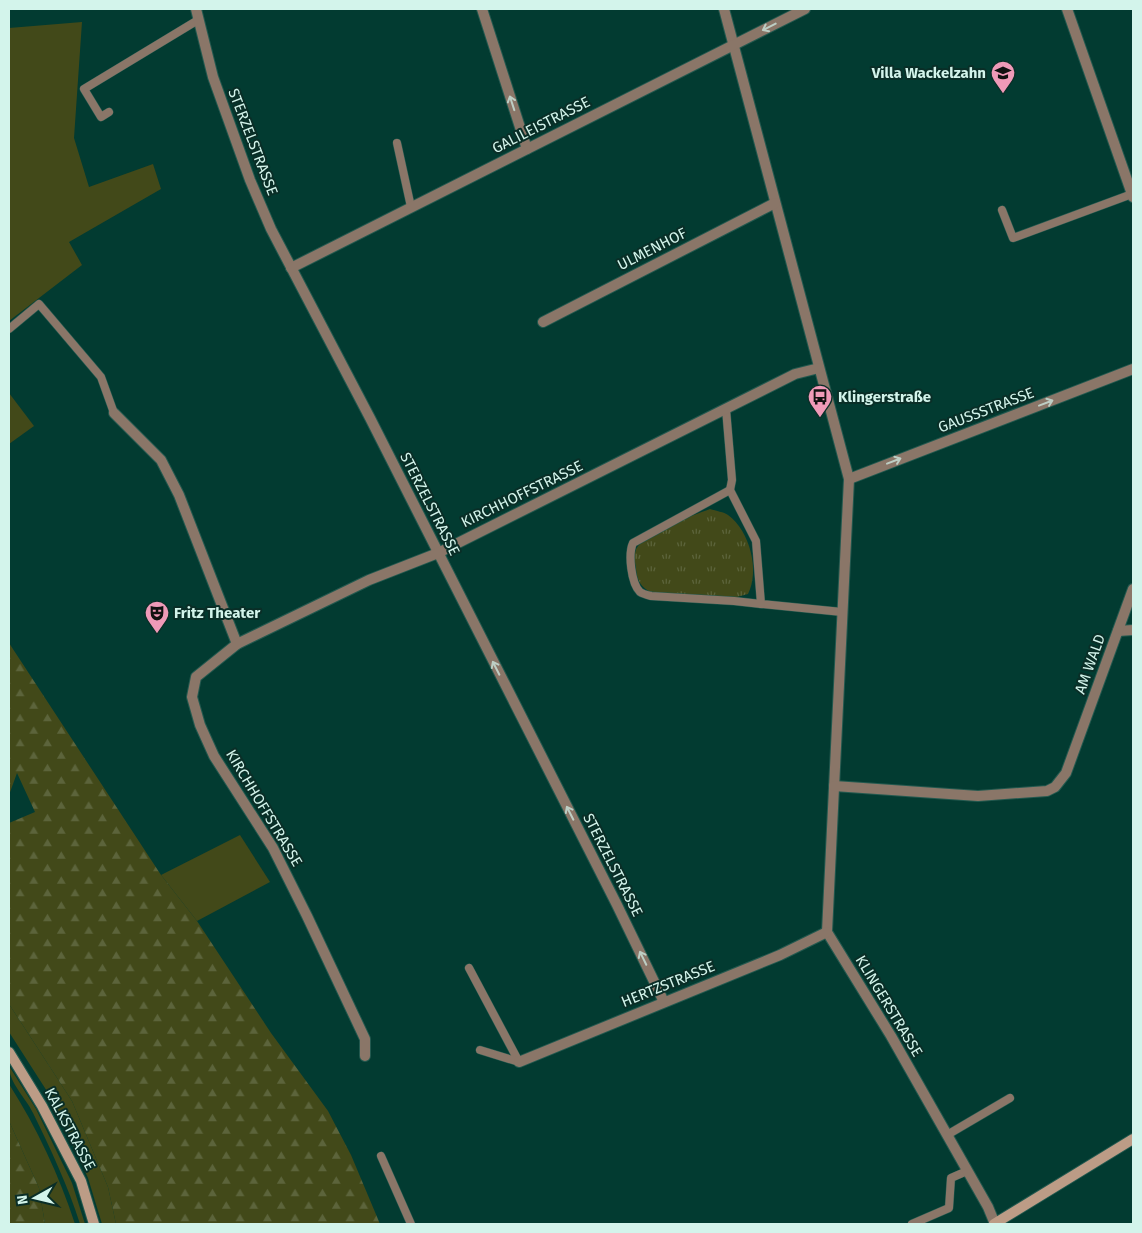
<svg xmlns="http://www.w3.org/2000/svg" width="1142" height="1233" viewBox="0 0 1142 1233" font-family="'Fira Sans',sans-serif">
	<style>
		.green { fill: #424919 }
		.forest { fill: url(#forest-firs) }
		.park { fill: url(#park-tufts) }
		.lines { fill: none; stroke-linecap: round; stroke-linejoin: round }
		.lane-casing { stroke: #23594f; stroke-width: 9 }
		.street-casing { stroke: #23594f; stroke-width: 12 }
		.secondary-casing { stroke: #23594f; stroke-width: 12 }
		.lane { stroke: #8a7668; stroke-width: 8 }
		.street { stroke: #8a7668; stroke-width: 10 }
		.secondary { stroke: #bc9c86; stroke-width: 10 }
		.oneway { stroke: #bdcec4 }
		.labels { text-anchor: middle; stroke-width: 4; stroke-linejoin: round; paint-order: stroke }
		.poi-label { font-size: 15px; font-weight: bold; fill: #d3f4eb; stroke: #0a2e27; text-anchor: start }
		.street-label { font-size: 15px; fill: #d3f4eb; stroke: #0a2e27 }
	</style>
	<defs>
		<pattern id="forest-firs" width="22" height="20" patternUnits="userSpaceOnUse" patternTransform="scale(1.25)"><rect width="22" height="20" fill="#424919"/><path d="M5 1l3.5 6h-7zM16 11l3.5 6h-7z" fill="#5c643b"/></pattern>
		<pattern id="park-tufts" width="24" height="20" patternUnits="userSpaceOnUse" patternTransform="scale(1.25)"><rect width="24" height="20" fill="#424919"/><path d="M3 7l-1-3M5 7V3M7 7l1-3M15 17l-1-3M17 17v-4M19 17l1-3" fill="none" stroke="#5c643b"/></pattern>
	</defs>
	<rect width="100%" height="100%" fill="#023b31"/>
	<g class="green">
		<polygon points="82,22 74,138 89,187 153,164 161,189 69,242 82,265 9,321 9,28"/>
		<polygon points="9,393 34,426 9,444"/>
		<polygon points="240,835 270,882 197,921 161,875"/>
		<polygon points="9,1004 72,1101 108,1187 116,1224 102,1224 88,1178 52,1099 9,1032"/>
		<path d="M 9,1066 L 36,1109 L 72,1183 L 85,1224 L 80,1224 C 68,1186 51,1150 33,1113 C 26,1098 9,1083 9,1066 Z"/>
		<path d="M 9,1084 C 37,1128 59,1175 75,1224 L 45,1224 L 39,1188 L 9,1121 Z"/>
	</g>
	<g class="forest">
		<polygon points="9,643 161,875 197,921 271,1033 328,1111 351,1155 380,1224 116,1224 108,1187 72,1101 9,1004 9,823 35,812 17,773 9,795"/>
		<polygon points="9,1121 39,1188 45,1224 9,1224"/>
	</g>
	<path class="park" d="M 710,509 C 716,511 724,512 728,515 C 750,531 760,571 748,594 L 733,598 L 652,593 C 641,587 637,581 636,569 C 635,564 634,558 635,553 C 638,533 692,516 710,509 Z"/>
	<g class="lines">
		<defs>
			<g id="lane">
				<polyline points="109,112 101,117 84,89 198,20"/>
				<polyline points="397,143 411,207"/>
				<polyline points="1002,210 1013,238 1132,194"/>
				<polyline points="9,329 39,304 101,377 114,413"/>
				<polyline points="726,409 732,480 730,490 756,541 761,604 842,612"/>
				<path d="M 730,490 L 633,543 C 628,554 631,583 640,592 C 643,594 647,595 651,596 L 734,601 L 761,604"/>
				<polyline points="469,968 519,1062"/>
				<polyline points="480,1050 519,1062"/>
				<polyline points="947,1135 1010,1098"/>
				<polyline points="381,1156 411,1224"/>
				<polyline points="912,1224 949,1208 951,1178 967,1171"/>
			</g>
			<g id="street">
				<polyline points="196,9 213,77 250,180 271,229 370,418 617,905 664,1002"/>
				<polyline points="482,9 527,149"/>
				<polyline points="724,9 849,479 827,932 891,1036 988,1207 995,1224"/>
				<polyline points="1067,9 1133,197"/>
				<polyline points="291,268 805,9"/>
				<polyline points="543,322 775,203"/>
				<polyline points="114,413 161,460 179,495 237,644"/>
				<polyline points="849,479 1133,369"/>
				<polyline points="1118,631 1133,630"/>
				<polyline points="834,786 978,796 1047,791 1055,787 1066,773 1133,589"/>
				<polyline points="365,1056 365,1039 307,916 273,848 214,756 200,725 192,697 196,677 237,644 369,580 438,553 795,374 819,368"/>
				<polyline points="519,1062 780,955 827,932"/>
			</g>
			<g id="secondary">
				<polyline points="9,1052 42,1106 81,1181 94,1224"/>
				<polyline points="994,1224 1133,1139"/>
			</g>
		</defs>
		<use href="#lane" class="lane-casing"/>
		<use href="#street" class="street-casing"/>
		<use href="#secondary" class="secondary-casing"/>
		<use href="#lane" class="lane"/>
		<use href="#street" class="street"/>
		<use href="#secondary" class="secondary"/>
	</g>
	<defs><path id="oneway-shaft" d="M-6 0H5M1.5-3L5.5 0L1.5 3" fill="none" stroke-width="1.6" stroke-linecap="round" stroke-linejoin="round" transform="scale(1.25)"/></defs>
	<g class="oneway">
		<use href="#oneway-shaft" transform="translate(769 27) rotate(153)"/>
		<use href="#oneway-shaft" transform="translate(512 103) rotate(-108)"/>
		<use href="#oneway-shaft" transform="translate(1046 403) rotate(-21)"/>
		<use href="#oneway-shaft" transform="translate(894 461) rotate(-21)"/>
		<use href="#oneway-shaft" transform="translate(496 668) rotate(-117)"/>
		<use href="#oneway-shaft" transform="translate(570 813) rotate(-117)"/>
		<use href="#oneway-shaft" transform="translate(643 958) rotate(-116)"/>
	</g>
	<defs>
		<symbol id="school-pin" viewBox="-11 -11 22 30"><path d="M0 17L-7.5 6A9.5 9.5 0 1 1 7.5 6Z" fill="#ef9ab8" stroke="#0a2e27"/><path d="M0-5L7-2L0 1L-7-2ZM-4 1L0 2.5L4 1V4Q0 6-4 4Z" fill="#111"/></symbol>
		<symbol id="bus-pin" viewBox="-11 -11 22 30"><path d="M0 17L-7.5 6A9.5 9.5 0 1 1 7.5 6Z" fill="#ef9ab8" stroke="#0a2e27"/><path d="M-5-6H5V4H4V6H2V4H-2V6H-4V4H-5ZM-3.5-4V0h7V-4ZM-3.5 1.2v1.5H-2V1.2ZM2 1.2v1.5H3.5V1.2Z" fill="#111"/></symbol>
		<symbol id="theatre-pin" viewBox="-11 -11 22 30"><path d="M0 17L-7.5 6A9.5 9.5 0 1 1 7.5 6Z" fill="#ef9ab8" stroke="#0a2e27"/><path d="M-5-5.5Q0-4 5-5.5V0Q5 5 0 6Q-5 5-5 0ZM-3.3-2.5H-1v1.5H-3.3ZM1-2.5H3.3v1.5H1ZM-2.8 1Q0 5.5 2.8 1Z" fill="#111"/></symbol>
	</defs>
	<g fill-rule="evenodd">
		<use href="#school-pin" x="989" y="59" width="28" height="38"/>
		<use href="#bus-pin" x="806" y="383" width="28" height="38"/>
		<use href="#theatre-pin" x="143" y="599" width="28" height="38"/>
	</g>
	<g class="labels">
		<g class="poi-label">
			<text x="986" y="78" text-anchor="end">Villa Wackelzahn</text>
			<text x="838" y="402">Klingerstraße</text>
			<text x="174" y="618">Fritz Theater</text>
		</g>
		<g class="street-label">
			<text transform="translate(541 125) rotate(-27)" y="5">GALILEISTRASSE</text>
			<text transform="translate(253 142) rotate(69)" y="5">STERZELSTRASSE</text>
			<text transform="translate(652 249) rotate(-27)" y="5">ULMENHOF</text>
			<text transform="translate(986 410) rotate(-21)" y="5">GAUSSSTRASSE</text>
			<text transform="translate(522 494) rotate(-26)" y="5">KIRCHHOFFSTRASSE</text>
			<text transform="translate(430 504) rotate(63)" y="5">STERZELSTRASSE</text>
			<text transform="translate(1090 664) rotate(-70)" y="5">AM WALD</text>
			<text transform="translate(264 808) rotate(59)" y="5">KIRCHHOFFSTRASSE</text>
			<text transform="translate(613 865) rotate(63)" y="5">STERZELSTRASSE</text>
			<text transform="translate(668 984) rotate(-22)" y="5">HERTZSTRASSE</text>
			<text transform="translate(889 1006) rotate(59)" y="5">KLINGERSTRASSE</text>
			<text transform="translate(70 1129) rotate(62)" y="5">KALKSTRASSE</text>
		</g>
	</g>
	<rect width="1142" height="1233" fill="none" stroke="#d3f4eb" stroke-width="20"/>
	<g transform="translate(35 1198) rotate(262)" stroke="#0a2e27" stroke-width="4" paint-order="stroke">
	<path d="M0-4L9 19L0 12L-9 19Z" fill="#d3f4eb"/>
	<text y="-8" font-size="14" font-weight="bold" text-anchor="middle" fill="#d3f4eb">N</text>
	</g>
</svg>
